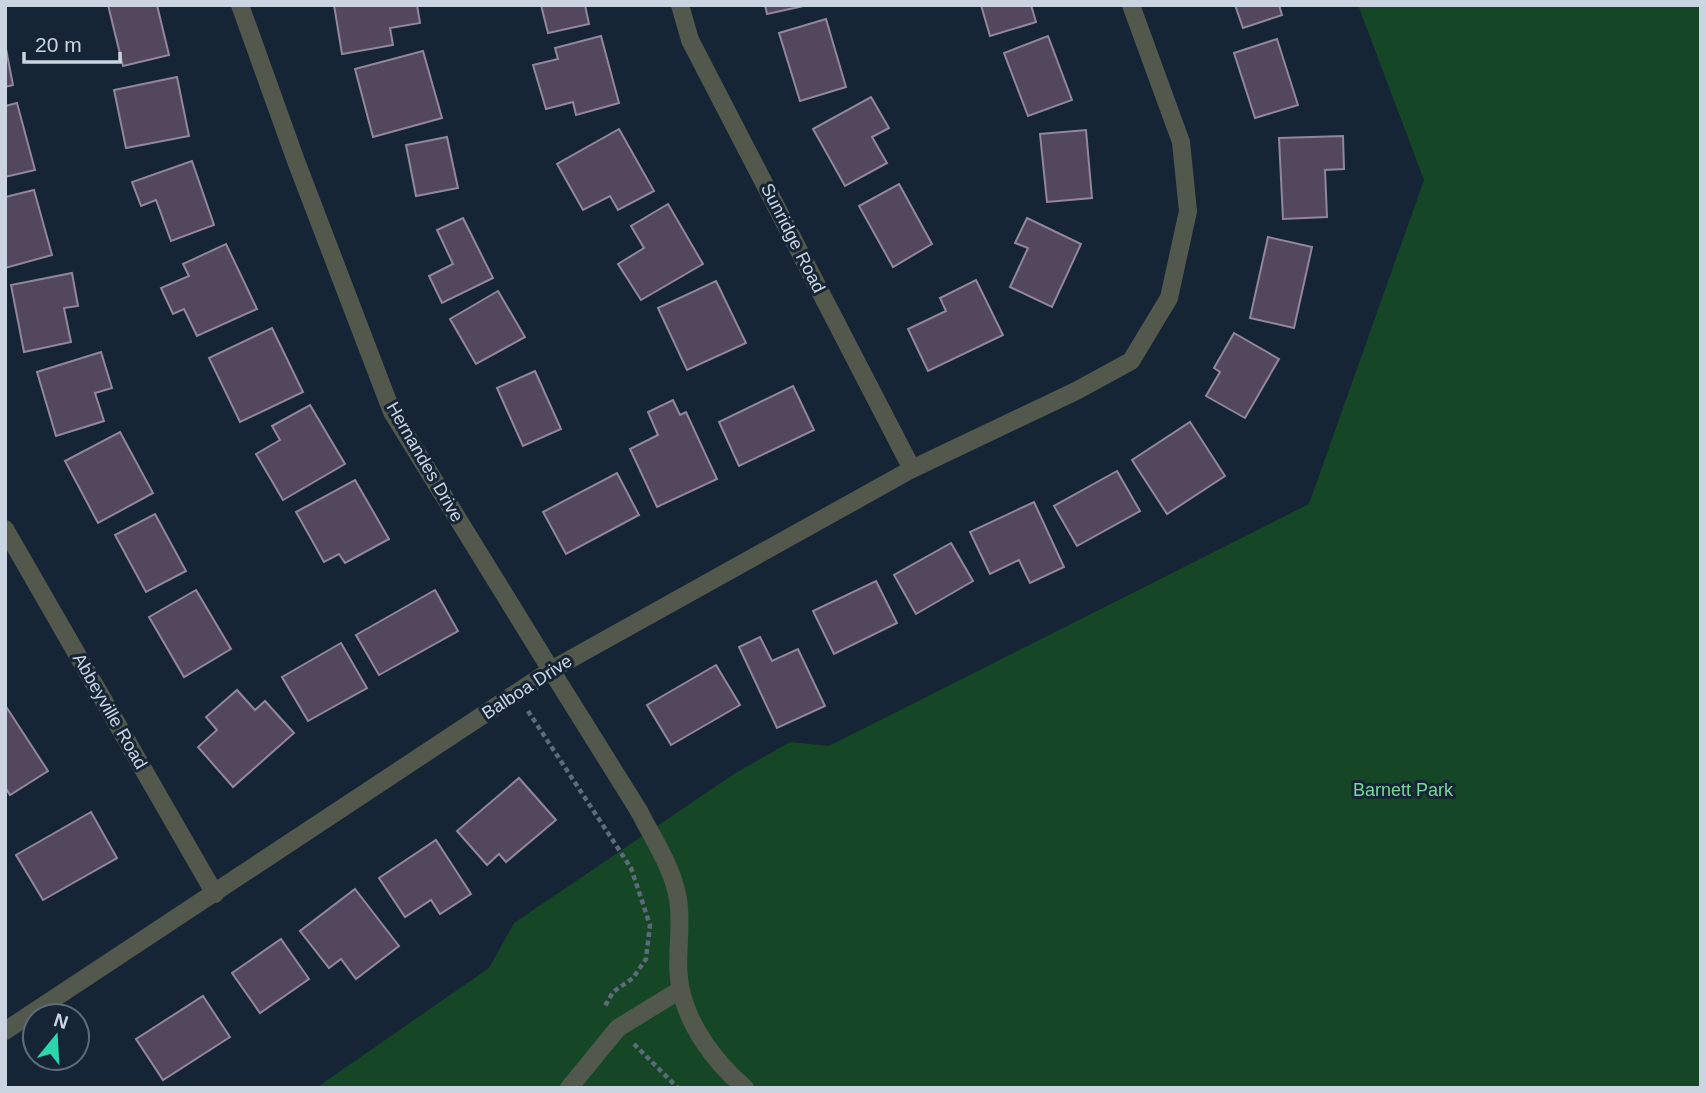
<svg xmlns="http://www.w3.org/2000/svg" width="1706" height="1093" viewBox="0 0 1706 1093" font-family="Arial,sans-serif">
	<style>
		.green { fill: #154727 }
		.building { fill: #53475d; stroke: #92859e; stroke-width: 2 }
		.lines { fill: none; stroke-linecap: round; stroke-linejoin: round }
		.path { stroke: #5c6a79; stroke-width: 4.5; stroke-dasharray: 5 3.5; stroke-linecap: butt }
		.service { stroke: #53584d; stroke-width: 18 }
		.minor { stroke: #53584d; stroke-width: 18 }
		.tertiary { stroke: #53584d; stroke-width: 18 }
		.labels { text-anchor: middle; stroke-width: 6; stroke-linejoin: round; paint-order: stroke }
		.street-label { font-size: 18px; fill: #cbd5e1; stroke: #152536 }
		.park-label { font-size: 18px; fill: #76da94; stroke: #152536 }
	</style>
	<rect width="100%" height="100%" fill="#152536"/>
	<polygon class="green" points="1358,5 1701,5 1701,1088 316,1088 489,968 514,923 734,774 790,742 829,746 1309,504 1424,180"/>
	<g class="building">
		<polygon points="108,5 157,5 169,55 123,66"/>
		<polygon points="334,5 417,5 420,23 390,28 393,45 342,54"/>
		<polygon points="541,5 585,5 589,24 548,33"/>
		<polygon points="765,5 808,5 767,14"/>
		<polygon points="981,5 1031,5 1036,22 990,36"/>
		<polygon points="1235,5 1279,5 1282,15 1243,28"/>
		<polygon points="826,19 846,87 800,101 779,33"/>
		<polygon points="601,36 619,103 576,115 573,102 546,109 533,65 558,59 555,48"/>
		<polygon points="1048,36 1072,100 1028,116 1004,53"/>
		<polygon points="1277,39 1298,105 1255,118 1234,53"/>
		<polygon points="5,44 13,85 5,87"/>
		<polygon points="423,51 442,118 373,137 355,69"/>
		<polygon points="177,77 189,136 126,148 114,90"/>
		<polygon points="871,97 889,128 872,137 887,163 845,186 813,129"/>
		<polygon points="17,103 35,170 5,177 5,106"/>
		<polygon points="619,129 654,191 618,210 610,196 583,210 557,164"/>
		<polygon points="1086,130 1092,198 1047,202 1040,134"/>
		<polygon points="1343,136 1344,169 1325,170 1327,217 1283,219 1279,138"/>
		<polygon points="447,137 458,188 416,196 406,145"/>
		<polygon points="192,161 214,225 171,241 156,200 141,206 132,182"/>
		<polygon points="899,184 932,244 893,267 859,206"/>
		<polygon points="34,190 52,255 5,268 5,197"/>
		<polygon points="668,204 703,264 641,300 618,264 644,248 631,226"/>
		<polygon points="463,218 493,278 442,303 429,276 453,264 437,230"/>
		<polygon points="1027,218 1081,244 1052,307 1010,287 1028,248 1015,243"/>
		<polygon points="1268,237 1312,247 1294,328 1250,318"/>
		<polygon points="226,244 257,309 197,336 184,309 173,314 161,288 189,276 183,264"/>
		<polygon points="72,273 78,306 64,308 71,342 24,352 11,285"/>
		<polygon points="976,280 1003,335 928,371 908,329 946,311 940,298"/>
		<polygon points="716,281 746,343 687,370 658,308"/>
		<polygon points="498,291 525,337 476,364 450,319"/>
		<polygon points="272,328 303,392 240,422 209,358"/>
		<polygon points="1234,333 1279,359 1245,418 1206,396 1220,372 1214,368"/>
		<polygon points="101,352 112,388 95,393 104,421 56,436 37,372"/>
		<polygon points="535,371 561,429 523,446 497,388"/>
		<polygon points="793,386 814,430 739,466 719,422"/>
		<polygon points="673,400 680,415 686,412 717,479 657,507 630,449 658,435 648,412"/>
		<polygon points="310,405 345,464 283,500 256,454 280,440 272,426"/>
		<polygon points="1190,422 1225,476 1167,514 1132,460"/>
		<polygon points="120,432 153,493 98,523 65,461"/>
		<polygon points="1117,471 1140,511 1077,546 1054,506"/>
		<polygon points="617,473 639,515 566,554 543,512"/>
		<polygon points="355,480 389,539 345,563 339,554 324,562 296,512"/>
		<polygon points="1034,502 1064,567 1030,583 1019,560 990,574 970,532"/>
		<polygon points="155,514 186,571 146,592 115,535"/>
		<polygon points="951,543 973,581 916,614 894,575"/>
		<polygon points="876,581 897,623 834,654 813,611"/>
		<polygon points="196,590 231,649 184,677 149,617"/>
		<polygon points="435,590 458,631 379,675 356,635"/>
		<polygon points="760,637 772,661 798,649 825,706 777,728 739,647"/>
		<polygon points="341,643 367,688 308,721 282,677"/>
		<polygon points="716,665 740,705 671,745 647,705"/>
		<polygon points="237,690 255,710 265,701 294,733 233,787 198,747 217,730 206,717"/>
		<polygon points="5,705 48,771 10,795 5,787"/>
		<polygon points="519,778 556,820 506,862 499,854 487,865 457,831"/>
		<polygon points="91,812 117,858 43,900 16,855"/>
		<polygon points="436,840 471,894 440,914 431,900 405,917 379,878"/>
		<polygon points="355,889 399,946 356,979 341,959 329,968 300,931"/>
		<polygon points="281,939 309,979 260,1013 232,973"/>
		<polygon points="203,996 230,1037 163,1080 136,1039"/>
	</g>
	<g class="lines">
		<g class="path">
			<polyline points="528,711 631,868 650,925 646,959 633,978 613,992 605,1006"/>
			<polyline points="634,1044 678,1088"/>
		</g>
		<g class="service">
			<path d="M 639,811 C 653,839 673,868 678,899 C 683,929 674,961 681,990 C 689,1028 716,1063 745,1088"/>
			<polyline points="569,1088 618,1028 680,990"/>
		</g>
		<g class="minor">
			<polyline points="680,5 690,40 912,469"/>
			<polyline points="5,529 215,894"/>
			<polyline points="639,811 551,670 912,469 1076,391 1131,361 1169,298 1188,211 1181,142 1131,5"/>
		</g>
		<polyline class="tertiary" points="5,1031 551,670 392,412 296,161 240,5"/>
	</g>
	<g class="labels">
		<g class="street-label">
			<text transform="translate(793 238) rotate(63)" y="6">Sunridge Road</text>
			<text transform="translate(425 462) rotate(60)" y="6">Hernandes Drive</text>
			<text transform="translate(527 687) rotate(-33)" y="6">Balboa Drive</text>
			<text transform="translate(110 711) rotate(60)" y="6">Abbeyville Road</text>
		</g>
		<g class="park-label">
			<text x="1403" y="796">Barnett Park</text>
		</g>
	</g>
	<rect width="1706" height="1093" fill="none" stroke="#cbd5e1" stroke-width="14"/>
	<g transform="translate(56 1037) rotate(18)"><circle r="33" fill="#152536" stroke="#5e6b7a" stroke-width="2"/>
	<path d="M0-5L12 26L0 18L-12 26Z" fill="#2cd5ab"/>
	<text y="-10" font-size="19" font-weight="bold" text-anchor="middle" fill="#cbd5e1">N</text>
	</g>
	<path d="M24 52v10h96v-10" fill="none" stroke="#cbd5e1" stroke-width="3.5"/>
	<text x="35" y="52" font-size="21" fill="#cbd5e1" stroke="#152536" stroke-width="5" paint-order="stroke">20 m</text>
</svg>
